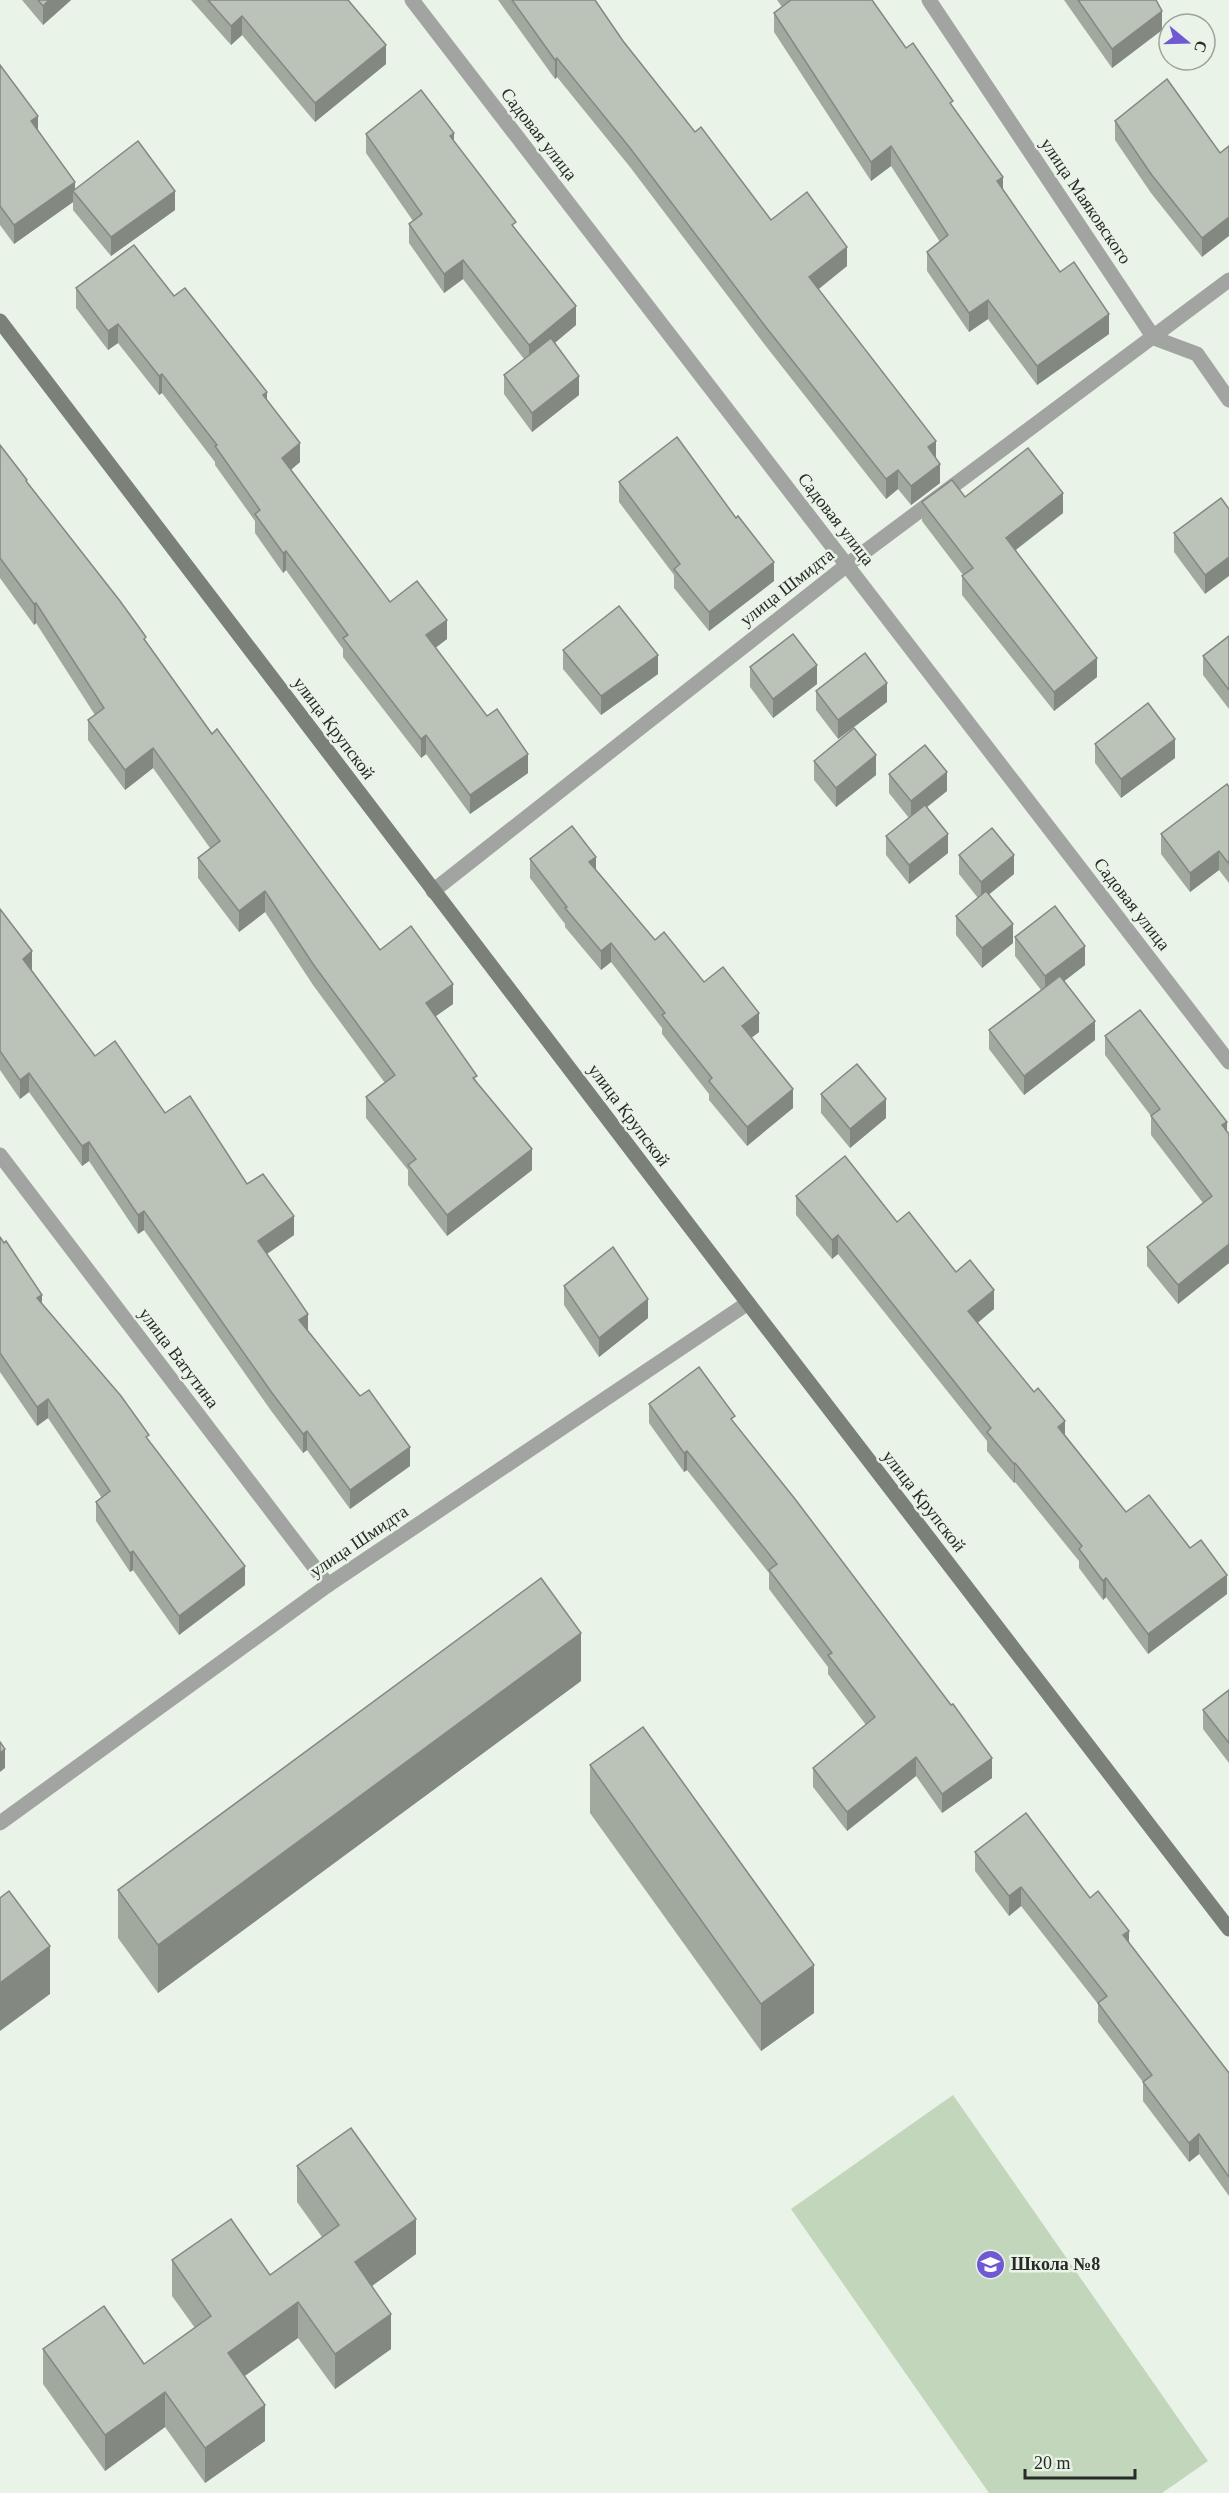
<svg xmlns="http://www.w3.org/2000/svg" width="1229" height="2493" viewBox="0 0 1229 2493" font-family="Georgia,serif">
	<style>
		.green { fill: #c2d6bb }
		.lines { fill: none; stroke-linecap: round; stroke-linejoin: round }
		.street { stroke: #a1a4a0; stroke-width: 15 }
		.secondary { stroke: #7b8079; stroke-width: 15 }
		.wall { fill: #a1a89e }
		.shaded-wall { fill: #838881 }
		.building { fill: #bbc3b8; stroke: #838881; stroke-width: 1.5 }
		.labels { text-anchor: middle; stroke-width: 5; stroke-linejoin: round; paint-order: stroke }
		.street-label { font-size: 18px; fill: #272a26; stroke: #eaf3e7 }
		.poi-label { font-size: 18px; font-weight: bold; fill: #272a26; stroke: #eaf3e7; text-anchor: start }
	</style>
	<rect width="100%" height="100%" fill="#eaf3e7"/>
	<polygon class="green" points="953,2095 1208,2461 1162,2493 989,2493 791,2209"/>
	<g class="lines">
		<g class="street">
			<polyline points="412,0 1229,1062"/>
			<polyline points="929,0 1154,338 1197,354 1229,400"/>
			<polyline points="433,891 847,565 1229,280"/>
			<polyline points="0,1155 328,1585"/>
			<polyline points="0,1823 328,1585 748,1303"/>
		</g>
		<polyline class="secondary" points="0,321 748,1303 1229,1929"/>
	</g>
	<g class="wall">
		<polygon points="22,0 71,0 43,25"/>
		<polygon points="191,0 348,0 386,64 315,122 242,35 231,45"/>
		<polygon points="498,0 595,0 623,41 695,132 771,220 847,266 818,289 936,459 940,483 911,505 898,489 886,499 765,345 630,167 557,77 555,79"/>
		<polygon points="777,0 872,0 906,48 953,108 1003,189 1060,272 1109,334 1037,385 988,319 969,332 927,271 927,252 940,242 891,166 871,181 774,32 774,13 782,7"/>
		<polygon points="1064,0 1156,0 1162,30 1112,68"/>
		<polygon points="0,65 38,131 75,189 175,210 111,256 73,210 73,202 14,244 0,225"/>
		<polygon points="1115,121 1220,153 1202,257 1151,193 1115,140"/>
		<polygon points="366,134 454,141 516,230 576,325 555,343 579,395 532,432 504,394 504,375 524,359 463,279 444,293 409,243 409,224 413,221 366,153"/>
		<polygon points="76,288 174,296 267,400 300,462 291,470 390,602 447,639 435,648 528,773 470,814 426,754 421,758 343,657 343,649 286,570 283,573 255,533 255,521 215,465 215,462 162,393 159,395 118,343 108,350 76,308"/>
		<polygon points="0,445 27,483 146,642 212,734 380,950 453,1004 436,1016 532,1170 447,1236 408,1185 408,1170 366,1118 366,1097 385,1083 313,985 265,912 239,932 198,878 198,858 210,848 153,768 125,790 88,740 88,720 95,715 36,623 34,625 0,578"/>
		<polygon points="619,482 774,581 709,631 674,588 674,575 619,502"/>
		<polygon points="965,497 1063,513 1016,550 1097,677 1054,711 962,595 962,576 963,575 922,521 922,502"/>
		<polygon points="1221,498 1205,594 1174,552 1174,533"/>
		<polygon points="1229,636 1229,709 1203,675 1203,656"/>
		<polygon points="563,650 658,674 601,715 563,669"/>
		<polygon points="750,667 817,684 773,718 750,687"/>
		<polygon points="816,691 887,702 838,739 816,710"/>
		<polygon points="1095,744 1175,758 1121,798 1095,763"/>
		<polygon points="814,761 876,775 836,807 814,780"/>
		<polygon points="889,774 947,791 926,807 948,853 909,884 886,855 886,836 909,818 889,793"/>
		<polygon points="1229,787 1229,883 1219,870 1190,892 1161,854 1161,834"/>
		<polygon points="959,855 1014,874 989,894 1013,943 982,968 956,935 956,916 978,898 959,874"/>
		<polygon points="530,859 596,869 655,940 704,982 759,1032 751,1038 793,1108 747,1146 709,1100 709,1094 662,1034 662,1028 611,962 601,970 565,927 565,924 530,878"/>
		<polygon points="0,909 32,971 95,1056 165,1113 247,1184 294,1235 267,1254 308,1330 410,1466 350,1509 307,1450 303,1453 272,1412 144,1230 138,1234 89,1161 82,1166 29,1092 20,1099 0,1070"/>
		<polygon points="1015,937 1085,965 1064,981 1095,1040 1024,1095 989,1049 989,1030 1041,990 1015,956"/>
		<polygon points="1105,1036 1227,1131 1229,1263 1178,1304 1147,1266 1147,1247 1203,1203 1151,1135 1151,1116 1105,1055"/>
		<polygon points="821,1094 886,1118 850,1148 821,1113"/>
		<polygon points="796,1196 897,1222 956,1272 994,1309 977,1323 1126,1512 1190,1548 1227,1594 1148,1654 1106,1597 1103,1600 1079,1568 1079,1561 1015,1482 1014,1483 987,1451 987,1441 838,1254 832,1259 796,1215"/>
		<polygon points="0,1237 42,1303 149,1441 245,1585 179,1635 133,1570 130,1572 96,1521 96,1502 102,1498 48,1418 37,1426 0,1372"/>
		<polygon points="564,1286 648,1318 599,1357 564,1305"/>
		<polygon points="649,1404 735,1423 992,1778 942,1813 916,1776 847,1831 813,1787 813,1768 866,1725 828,1674 828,1667 769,1589 769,1573 687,1470 684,1472 649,1423"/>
		<polygon points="581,1681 158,1993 118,1938 118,1890"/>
		<polygon points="1229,1690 1229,1763 1203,1729 1203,1710"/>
		<polygon points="590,1765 814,2013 761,2051 590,1813"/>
		<polygon points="975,1852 1090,1898 1129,1942 1229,2073 1229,2196 1199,2154 1189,2162 1143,2101 1143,2082 1098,2022 1098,2004 1021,1906 1009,1916 975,1871"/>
		<polygon points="297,2166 416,2254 372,2286 391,2349 335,2389 298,2338 244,2376 265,2441 205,2483 165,2427 105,2471 43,2384 43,2349 144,2364 195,2328 172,2296 172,2260 270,2275 322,2237 297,2202"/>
	</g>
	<g class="shaded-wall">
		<polygon points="49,0 71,0 43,25 43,6"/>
		<polygon points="1162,11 1162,30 1112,68 1112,49"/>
		<polygon points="242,16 242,35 231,45 231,26"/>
		<polygon points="386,45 386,64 315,122 315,103"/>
		<polygon points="557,58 557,77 555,79 555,60"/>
		<polygon points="38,116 38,135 31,121"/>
		<polygon points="454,133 454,152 450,136"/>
		<polygon points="891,146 891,166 871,181 871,162"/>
		<polygon points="1003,177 1003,196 997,181"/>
		<polygon points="75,182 75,193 73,191 73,202 14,244 14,225"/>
		<polygon points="175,191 175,210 111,256 111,237"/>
		<polygon points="1229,217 1229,236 1202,257 1202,238"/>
		<polygon points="847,247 847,266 809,297 809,277"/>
		<polygon points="463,260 463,279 444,293 444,274"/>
		<polygon points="988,300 988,319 969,332 969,313"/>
		<polygon points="576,306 576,325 529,364 529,345"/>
		<polygon points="1109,314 1109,334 1037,385 1037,366"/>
		<polygon points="118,324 118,343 108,350 108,331"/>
		<polygon points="162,374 162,393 159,395 159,376"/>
		<polygon points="579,376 579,395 532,432 532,413"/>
		<polygon points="267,392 267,412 263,395"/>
		<polygon points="936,441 936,460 928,447"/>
		<polygon points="300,443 300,462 282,477 282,458"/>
		<polygon points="940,464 940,483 911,505 911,486"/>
		<polygon points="898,470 898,489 886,499 886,479"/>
		<polygon points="1063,493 1063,513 1006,557 1006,538"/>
		<polygon points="286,551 286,570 283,573 283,553"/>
		<polygon points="1229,557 1229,576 1205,594 1205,575"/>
		<polygon points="774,562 774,581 709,631 709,612"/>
		<polygon points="36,603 36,623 34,625 34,604"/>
		<polygon points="447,620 447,639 426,655 426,635"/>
		<polygon points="658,655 658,674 601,715 601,696"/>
		<polygon points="1097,658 1097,677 1054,711 1054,692"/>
		<polygon points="817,665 817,684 773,718 773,699"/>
		<polygon points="887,683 887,702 838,739 838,720"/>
		<polygon points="426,735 426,754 421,758 421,739"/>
		<polygon points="1175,739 1175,758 1121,798 1121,779"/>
		<polygon points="153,748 153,768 125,790 125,770"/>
		<polygon points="528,754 528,773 470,814 470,795"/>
		<polygon points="876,755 876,775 836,807 836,788"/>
		<polygon points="947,772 947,791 911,820 911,801"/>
		<polygon points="948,834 948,853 909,884 909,865"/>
		<polygon points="1219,851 1219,870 1190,892 1190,873"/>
		<polygon points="1014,855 1014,874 981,901 981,882"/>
		<polygon points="596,857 596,876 589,862"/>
		<polygon points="265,891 265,912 239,932 239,911"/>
		<polygon points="1013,924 1013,943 982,968 982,948"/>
		<polygon points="611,943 611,962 601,970 601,951"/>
		<polygon points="1085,946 1085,965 1045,996 1045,976"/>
		<polygon points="32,951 32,971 23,978 23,959"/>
		<polygon points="453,984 453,1004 426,1023 426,1003"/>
		<polygon points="759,1013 759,1032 742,1045 742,1026"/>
		<polygon points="1095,1021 1095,1040 1024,1095 1024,1076"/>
		<polygon points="29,1073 29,1092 20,1099 20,1080"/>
		<polygon points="793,1089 793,1108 747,1146 747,1127"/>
		<polygon points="886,1099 886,1118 850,1148 850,1129"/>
		<polygon points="1227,1122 1227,1141 1222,1125"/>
		<polygon points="89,1142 89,1161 82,1166 82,1146"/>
		<polygon points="532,1149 532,1170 447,1236 447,1215"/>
		<polygon points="144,1211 144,1230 138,1234 138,1215"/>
		<polygon points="294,1216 294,1235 258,1260 258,1241"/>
		<polygon points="838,1235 838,1254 832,1259 832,1240"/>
		<polygon points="1229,1244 1229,1263 1178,1304 1178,1285"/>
		<polygon points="994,1290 994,1309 968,1331 968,1311"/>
		<polygon points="42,1295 42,1314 37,1298"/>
		<polygon points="648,1299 648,1318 599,1357 599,1338"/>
		<polygon points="308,1314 308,1333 299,1320"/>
		<polygon points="48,1399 48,1418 37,1426 37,1407"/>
		<polygon points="1065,1421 1065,1440 1058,1427"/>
		<polygon points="307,1431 307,1450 303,1453 303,1434"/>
		<polygon points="410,1447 410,1466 350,1509 350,1490"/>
		<polygon points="687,1451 687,1470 684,1472 684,1453"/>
		<polygon points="1015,1463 1015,1482 1014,1483 1014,1464"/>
		<polygon points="133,1551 133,1570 130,1572 130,1553"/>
		<polygon points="245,1566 245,1585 179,1635 179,1616"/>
		<polygon points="1227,1575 1227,1594 1148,1654 1148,1634"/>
		<polygon points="1106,1578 1106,1597 1103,1600 1103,1581"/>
		<polygon points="581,1633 581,1681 158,1993 158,1945"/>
		<polygon points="5,1749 5,1768 0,1772 0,1753"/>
		<polygon points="916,1757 916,1776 847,1831 847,1812"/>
		<polygon points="992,1758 992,1778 942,1813 942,1794"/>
		<polygon points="1021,1887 1021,1906 1009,1916 1009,1896"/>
		<polygon points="1129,1931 1129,1950 1123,1935"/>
		<polygon points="50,1946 50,1994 0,2031 0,1983"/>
		<polygon points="814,1965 814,2013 761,2051 761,2004"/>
		<polygon points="1199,2134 1199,2154 1189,2162 1189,2143"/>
		<polygon points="416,2219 416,2254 355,2298 355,2262"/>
		<polygon points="298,2302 298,2338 228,2388 228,2353"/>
		<polygon points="391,2314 391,2349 335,2389 335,2354"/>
		<polygon points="165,2392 165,2427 105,2471 105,2435"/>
		<polygon points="265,2405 265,2441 205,2483 205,2448"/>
	</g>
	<g class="building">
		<polygon points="38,0 49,0 43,6"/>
		<polygon points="208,0 348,0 386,45 315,103 242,16 231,26"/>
		<polygon points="512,0 595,0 623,41 695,132 701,127 771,220 807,192 847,247 809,277 936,441 928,447 940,464 911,486 898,470 886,479 765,326 630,148 557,58 555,60"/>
		<polygon points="791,0 872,0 906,48 913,43 953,101 950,103 1003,177 997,181 1060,272 1074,262 1109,314 1037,366 988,300 969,313 927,252 948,235 891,146 871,162 774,13"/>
		<polygon points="1078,0 1156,0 1162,11 1112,49"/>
		<polygon points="0,65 38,116 31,121 75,182 14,225 0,206"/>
		<polygon points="1167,79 1220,153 1229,146 1229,217 1202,238 1151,174 1115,121"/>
		<polygon points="421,90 454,133 450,136 516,222 512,225 576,306 529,345 463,260 444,274 409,224 422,214 366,134"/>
		<polygon points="138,141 175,191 111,237 73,191"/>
		<polygon points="134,245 174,296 185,288 267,392 263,395 300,443 282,458 390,602 417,581 447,620 426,635 487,716 497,709 528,754 470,795 426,735 421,739 343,638 348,635 286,551 283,553 255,514 260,510 215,446 217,445 162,374 159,376 118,324 108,331 76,288"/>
		<polygon points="551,338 579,376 532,413 504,375"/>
		<polygon points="677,437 736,518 738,516 774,562 709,612 674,569 680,564 619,482"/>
		<polygon points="0,445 27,480 26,481 120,601 146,637 144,639 212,734 217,729 380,950 411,926 453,984 426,1003 477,1076 473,1078 532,1149 447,1215 408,1165 416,1159 366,1097 395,1075 313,964 265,891 239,911 198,858 220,841 153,748 125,770 88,720 104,708 36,603 34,604 0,558"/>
		<polygon points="1028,448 1063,493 1006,538 1097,658 1054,692 962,576 973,568 922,502 952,480 965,497"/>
		<polygon points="1221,498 1229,509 1229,557 1205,575 1174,533"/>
		<polygon points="619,606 658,655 601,696 563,650"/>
		<polygon points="793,634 817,665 773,699 750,667"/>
		<polygon points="1229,636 1229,690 1203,656"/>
		<polygon points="865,653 887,683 838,720 816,691"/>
		<polygon points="1148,703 1175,739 1121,779 1095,744"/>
		<polygon points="854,728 876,755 836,788 814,761"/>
		<polygon points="925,745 947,772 911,801 889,774"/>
		<polygon points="1227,784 1229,787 1229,864 1219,851 1190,873 1161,834"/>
		<polygon points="925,805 948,834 909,865 886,836"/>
		<polygon points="572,826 596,857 589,862 655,940 664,932 704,982 723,967 759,1013 742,1026 793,1089 747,1127 709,1081 712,1078 662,1015 665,1013 611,943 601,951 565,908 567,907 530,859"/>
		<polygon points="992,828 1014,855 981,882 959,855"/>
		<polygon points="986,891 1013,924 982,948 956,916"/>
		<polygon points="1055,906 1085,946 1045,976 1015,937"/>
		<polygon points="0,909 32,951 23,959 95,1056 115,1041 165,1113 190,1096 247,1184 263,1174 294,1216 258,1241 308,1314 299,1320 360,1396 369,1390 410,1447 350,1490 307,1431 303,1434 272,1393 144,1211 138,1215 89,1142 82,1146 29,1073 20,1080 0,1051"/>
		<polygon points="1060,976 1095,1021 1024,1076 989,1030"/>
		<polygon points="1140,1010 1227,1122 1222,1125 1229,1134 1229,1244 1178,1285 1147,1247 1212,1196 1151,1116 1160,1109 1105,1036"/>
		<polygon points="857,1064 886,1099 850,1129 821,1094"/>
		<polygon points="845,1156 897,1222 909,1212 956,1272 970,1260 994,1290 968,1311 1034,1392 1038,1388 1065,1421 1058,1427 1126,1512 1149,1495 1190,1548 1201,1540 1227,1575 1148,1634 1106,1578 1103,1581 1079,1549 1082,1546 1015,1463 1014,1464 987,1432 991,1428 838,1235 832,1240 796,1196"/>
		<polygon points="0,1237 4,1243 6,1241 42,1295 37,1298 121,1396 149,1435 146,1437 245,1566 179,1616 133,1551 130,1553 96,1502 110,1491 48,1399 37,1407 0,1353"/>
		<polygon points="613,1247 648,1299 599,1338 564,1286"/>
		<polygon points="699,1367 735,1416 731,1419 795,1499 951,1705 953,1704 992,1758 942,1794 916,1757 847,1812 813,1768 875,1717 828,1655 832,1653 769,1570 777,1564 687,1451 684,1453 649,1404"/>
		<polygon points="541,1578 581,1633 158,1945 118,1890"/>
		<polygon points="1229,1690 1229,1743 1203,1710"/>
		<polygon points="643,1727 814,1965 761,2004 590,1765"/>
		<polygon points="0,1742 5,1749 0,1753"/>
		<polygon points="1026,1813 1090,1898 1098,1891 1129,1931 1123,1935 1229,2073 1229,2177 1199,2134 1189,2143 1143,2082 1152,2075 1098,2003 1107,1996 1021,1887 1009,1896 975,1852"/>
		<polygon points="9,1891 50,1946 0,1983 0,1898"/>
		<polygon points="351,2128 416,2219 355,2262 391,2314 335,2354 298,2302 228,2353 265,2405 205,2448 165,2392 105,2435 43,2349 104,2306 144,2364 211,2316 172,2260 231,2219 270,2275 339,2225 297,2166"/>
	</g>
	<defs>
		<symbol id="school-disc" viewBox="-11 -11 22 22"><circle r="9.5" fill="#705ad4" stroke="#eaf3e7"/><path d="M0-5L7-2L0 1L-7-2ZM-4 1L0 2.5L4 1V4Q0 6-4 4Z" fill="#fff"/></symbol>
	</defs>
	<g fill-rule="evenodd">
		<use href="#school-disc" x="974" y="2248" width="33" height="33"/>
	</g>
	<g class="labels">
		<g class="street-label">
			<text transform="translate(539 134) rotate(52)" y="6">Садовая улица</text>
			<text transform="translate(1086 201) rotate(56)" y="6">улица Маяковского</text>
			<text transform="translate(836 519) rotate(52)" y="6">Садовая улица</text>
			<text transform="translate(787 587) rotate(-38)" y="6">улица Шмидта</text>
			<text transform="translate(334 728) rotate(53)" y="6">улица Крупской</text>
			<text transform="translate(1132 904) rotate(52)" y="6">Садовая улица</text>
			<text transform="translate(629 1115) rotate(53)" y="6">улица Крупской</text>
			<text transform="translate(179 1358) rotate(53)" y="6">улица Ватутина</text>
			<text transform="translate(924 1501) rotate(52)" y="6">улица Крупской</text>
			<text transform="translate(359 1541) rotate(-34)" y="6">улица Шмидта</text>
		</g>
		<g class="poi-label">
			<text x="1011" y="2270">Школа №8</text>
		</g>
	</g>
	<g transform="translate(1187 42) rotate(109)"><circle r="28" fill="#eaf3e7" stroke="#9ca39a" stroke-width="1.5"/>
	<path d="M0-4.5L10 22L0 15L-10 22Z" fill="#705ad4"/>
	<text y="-9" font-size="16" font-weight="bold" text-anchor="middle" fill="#272a26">С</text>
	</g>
	<path d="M1025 2469v9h110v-9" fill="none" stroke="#272a26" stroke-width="3"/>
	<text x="1034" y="2469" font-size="18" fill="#272a26" stroke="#eaf3e7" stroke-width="4.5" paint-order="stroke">20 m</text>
</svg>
